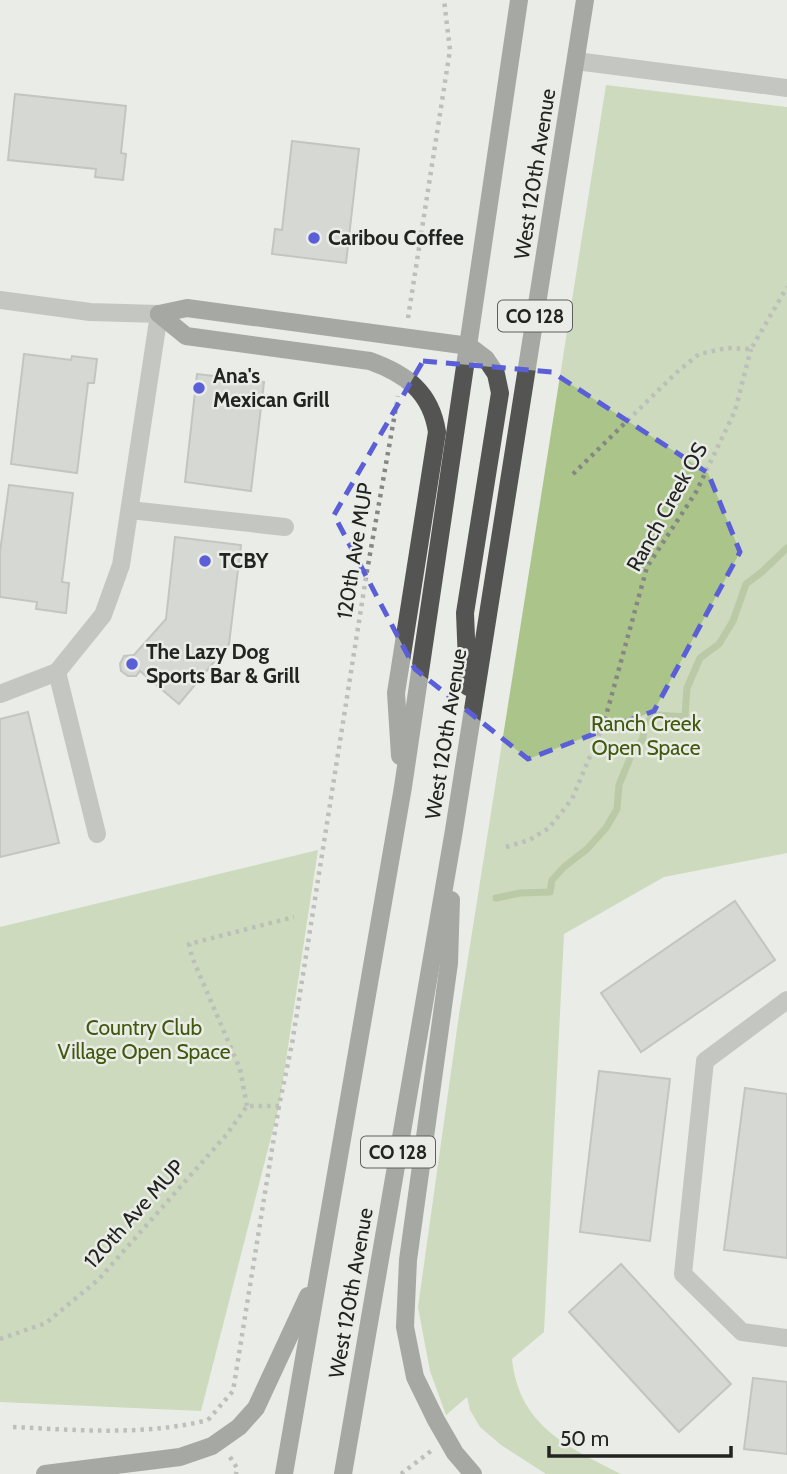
<svg xmlns="http://www.w3.org/2000/svg" width="787" height="1474" viewBox="0 0 787 1474" font-family="Cabin,sans-serif">
	<style>
		.green { fill: #abc48a }
		.lines { fill: none; stroke-linecap: round; stroke-linejoin: round }
		.stream { stroke: #819d58; stroke-width: 7 }
		.building { fill: #bdbfbb; stroke: #929490; stroke-width: 2 }
		.path { stroke: #868784; stroke-width: 4.5; stroke-dasharray: 3.5 5; stroke-linecap: butt }
		.minor { stroke: #979896; stroke-width: 18 }
		.major { stroke: #545552; stroke-width: 18 }
		.marked { fill: none; stroke: #5b5fd7; stroke-width: 5; stroke-dasharray: 14 9; stroke-linejoin: round }
		.poi-dot { fill: #5b5fd7; stroke: #eaece7; stroke-width: 2.5 }
		.labels { text-anchor: middle; stroke-width: 5; stroke-linejoin: round; paint-order: stroke }
		.shield { fill: #eaece7; stroke: #5f5f5d; stroke-width: 2 }
		.shield-label { font-size: 19px; font-weight: bold; fill: #232322 }
		.street-label { font-size: 21px; fill: #232322; stroke: #eaece7 }
		.poi-label { font-size: 21px; font-weight: bold; fill: #232322; stroke: #eaece7; text-anchor: start }
		.park-label { font-size: 21px; fill: #40590c; stroke: #eaece7 }
	</style>
	<rect width="100%" height="100%" fill="#eaece7"/>
	<g class="green">
		<path d="M 606,85 L 787,107 L 787,853 L 664,877 L 564,934 L 544,1332 L 512,1359 C 519,1426 568,1447 621,1474 L 546,1474 L 501,1445 L 480,1427 L 470,1410 L 467,1397 L 446,1415 L 430,1371 L 418,1307 L 459,1015 Z"/>
		<polygon points="318,850 279,1106 201,1411 0,1402 0,927"/>
	</g>
	<g class="lines">
		<polyline class="stream" points="496,898 520,893 550,892 552,880 564,867 587,849 606,828 617,809 619,785 633,751 643,739 644,724 657,715 685,717 687,688 700,658 719,644 733,621 746,584 763,571 787,548"/>
	</g>
	<g class="building">
		<polygon points="15,94 126,106 121,153 126,154 123,180 95,177 96,169 8,160"/>
		<polygon points="292,141 359,149 346,263 272,254 275,229 282,230"/>
		<polygon points="24,354 71,360 72,356 97,359 94,383 88,383 77,473 11,464"/>
		<polygon points="197,374 264,382 251,491 185,482"/>
		<polygon points="9,485 73,493 62,582 69,583 66,613 36,609 37,602 0,597 0,552"/>
		<polygon points="175,537 241,545 229,644 179,704 140,671 136,676 128,676 121,671 120,664 124,656 134,655 166,619"/>
		<polygon points="28,712 59,843 0,857 0,719"/>
		<polygon points="735,901 775,960 641,1052 601,993"/>
		<polygon points="599,1071 670,1079 650,1241 580,1232"/>
		<polygon points="745,1088 787,1094 787,1258 724,1250"/>
		<polygon points="621,1264 731,1384 679,1432 569,1312"/>
		<polygon points="753,1378 787,1382 787,1454 744,1449"/>
	</g>
	<g class="lines">
		<g class="path">
			<polyline points="408,318 450,50 444,0"/>
			<polyline points="573,474 676,373 699,354 727,348 751,349 787,287"/>
			<polyline points="506,847 529,840 549,828 572,799 604,723 647,567 696,492 735,411 751,349"/>
			<polyline points="247,1106 240,1069 192,957 189,944 294,917"/>
			<polyline points="0,1339 46,1323 99,1279 227,1134 247,1106 279,1106 292,1044 367,571 398,396"/>
			<polyline points="208,1420 233,1391 279,1106"/>
			<path d="M 13,1427 C 77,1430 145,1436 208,1420"/>
			<polyline points="230,1457 237,1468 236,1474"/>
			<polyline points="401,1474 431,1451"/>
		</g>
		<g class="minor">
			<polyline points="576,61 787,88"/>
			<polyline points="0,300 90,312 159,314 121,565 103,615 57,672 0,694"/>
			<polyline points="130,510 285,527"/>
			<polyline points="57,672 97,834"/>
			<polyline points="787,1000 705,1061 683,1274 742,1332 787,1338"/>
		</g>
		<g class="major">
			<polyline points="159,314 187,308 469,346 486,359 496,374 500,393 465,613 468,687"/>
			<path d="M 159,314 L 186,336 L 370,361 C 406,374 431,392 437,432 L 396,693 L 400,756"/>
			<polyline points="451,900 449,963 408,1260 405,1327 415,1377 436,1420 455,1453 473,1474"/>
			<polyline points="45,1474 180,1457 212,1446 239,1427 256,1408 308,1296"/>
			<polyline points="284,1474 403,787 519,0"/>
			<polyline points="343,1474 454,830 585,0"/>
		</g>
	</g>
	<path d="M0 0H787V1474H0ZM 423,361 L 552,372 L 708,473 L 740,552 L 654,711 L 528,759 L 415,669 L 334,515 Z" fill="#eaece7" fill-opacity=".55" fill-rule="evenodd"/>
	<path class="marked" d="M 423,361 L 552,372 L 708,473 L 740,552 L 654,711 L 528,759 L 415,669 L 334,515 Z"/>
	<g class="poi-dot">
		<circle cx="314" cy="238" r="7"/>
		<circle cx="199" cy="388" r="7"/>
		<circle cx="205" cy="561" r="7"/>
		<circle cx="132" cy="664" r="7"/>
	</g>
	<g class="labels">
		<g class="shield">
			<rect x="498" y="300.5" width="74" height="31" rx="5"/>
			<rect x="361" y="1136.5" width="74" height="31" rx="5"/>
		</g>
		<g class="shield-label">
			<text x="535" y="323">CO 128</text>
			<text x="398" y="1159">CO 128</text>
		</g>
		<g class="street-label">
			<text transform="translate(535 174) rotate(-81)" y="7">West 120th Avenue</text>
			<text transform="translate(667 507) rotate(-61)" y="7">Ranch Creek OS</text>
			<text transform="translate(355 551) rotate(-81)" y="7">120th Ave MUP</text>
			<text transform="translate(446 734) rotate(-81)" y="7">West 120th Avenue</text>
			<text transform="translate(134 1214) rotate(-48)" y="7">120th Ave MUP</text>
			<text transform="translate(351 1293) rotate(-80)" y="7">West 120th Avenue</text>
		</g>
		<g class="poi-label">
			<text x="328" y="245">Caribou Coffee</text>
			<text x="213" y="383">Ana's<tspan x="213" dy="24">Mexican Grill</tspan></text>
			<text x="219" y="568">TCBY</text>
			<text x="146" y="659">The Lazy Dog<tspan x="146" dy="24">Sports Bar &amp; Grill</tspan></text>
		</g>
		<g class="park-label">
			<text x="646" y="731">Ranch Creek<tspan x="646" dy="24">Open Space</tspan></text>
			<text x="144" y="1035">Country Club<tspan x="144" dy="24">Village Open Space</tspan></text>
		</g>
	</g>
	<path d="M549 1446v10h182v-10" fill="none" stroke="#232322" stroke-width="3.5"/>
	<text x="560" y="1446" font-size="21" fill="#232322" stroke="#eaece7" stroke-width="5" paint-order="stroke">50 m</text>
</svg>
